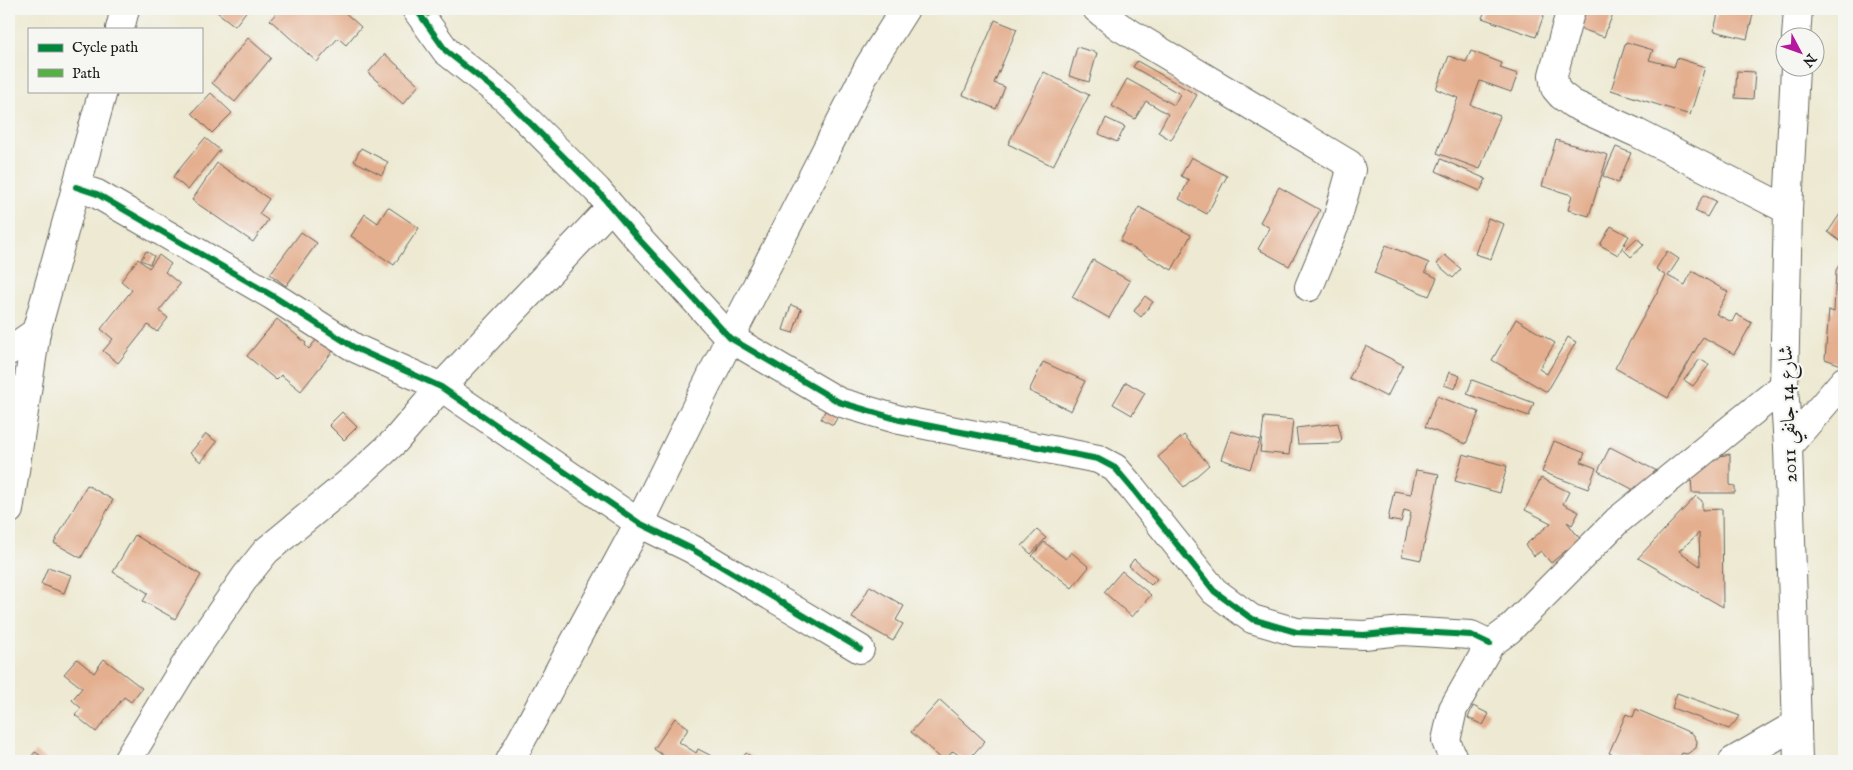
<svg xmlns="http://www.w3.org/2000/svg" width="1853" height="770" viewBox="0 0 1853 770" font-family="'IM FELL English',Amiri,serif">
	<style>
		.building { fill: #e4af8f; fill-rule: evenodd }
		.lines { fill: none; stroke-linecap: round; stroke-linejoin: round }
		.minor-casing { stroke: #65645c; stroke-width: 30 }
		.major-casing { stroke: #65645c; stroke-width: 30 }
		.minor { stroke: #fff; stroke-width: 28 }
		.major { stroke: #fff; stroke-width: 28 }
		.quiet { stroke: #55b145; stroke-width: 5; stroke-dasharray: 10 5; stroke-linecap: butt }
		.cycleway-casing { stroke: #f6f6f2; stroke-width: 9 }
		.cycleway { stroke: #00873e; stroke-width: 6 }
		.labels { text-anchor: middle; stroke-width: 4.5; stroke-linejoin: round; paint-order: stroke }
		.street-label { font-size: 20px; fill: #1c1c1c; stroke: #f6f6f2 }
	</style>
	<rect width="100%" height="100%" fill="#f6f6f2"/>
	<filter id="ink" filterUnits="userSpaceOnUse"><feTurbulence type="fractalNoise" baseFrequency=".02" numOctaves="2"/><feDisplacementMap in="SourceGraphic" scale="10" xChannelSelector="R" yChannelSelector="G"/><feConvolveMatrix kernelMatrix="1 2 1 2 8 2 1 2 1" color-interpolation-filters="sRGB"/></filter>
	<filter id="wash" filterUnits="userSpaceOnUse"><feTurbulence type="fractalNoise" baseFrequency=".0096" numOctaves="4" result="noise"/><feDisplacementMap in="SourceGraphic" scale="20" xChannelSelector="R" yChannelSelector="G"/><feGaussianBlur stdDeviation="1.12" result="paint"/><feColorMatrix in="noise" values="0 0 0 0 0 0 0 0 0 0 0 0 0 0 0 0 0 1.4 0 .05"/><feComposite in="paint" operator="in"/></filter>
	<g filter="url(#wash)">
		<rect width="100%" height="100%" fill="#ede9d2"/>
		<g id="blocks">
			<g class="building">
				<polygon points="213,9 248,9 235,26"/>
				<polygon points="280,9 341,9 361,27 346,45 338,38 317,62 270,20"/>
				<polygon points="1486,9 1546,9 1536,37 1482,18"/>
				<polygon points="1580,9 1607,9 1614,11 1604,37 1573,26"/>
				<polygon points="1719,9 1754,10 1747,39 1714,31"/>
				<polygon points="995,20 1017,29 994,83 1005,87 996,109 963,95"/>
				<polygon points="248,38 271,58 235,102 212,83"/>
				<polygon points="1626,42 1653,50 1649,60 1661,63 1674,67 1677,58 1705,67 1690,115 1611,90"/>
				<polygon points="1077,47 1097,53 1089,82 1069,76"/>
				<polygon points="1471,51 1502,63 1500,68 1518,74 1511,92 1480,81 1471,105 1500,116 1480,169 1437,153 1458,98 1436,89 1449,56 1466,62"/>
				<polygon points="385,54 419,85 403,104 368,73"/>
				<polygon points="1137,61 1197,95 1171,140 1158,132 1168,114 1146,101 1135,119 1112,106 1127,79 1174,105 1180,94 1133,67"/>
				<polygon points="1737,71 1755,72 1753,99 1735,98"/>
				<polygon points="1044,72 1089,95 1053,166 1008,144"/>
				<polygon points="211,93 232,113 212,133 192,113"/>
				<polygon points="1106,118 1125,127 1117,142 1099,134"/>
				<polygon points="205,138 220,150 188,190 173,177"/>
				<polygon points="1556,140 1608,155 1589,216 1568,210 1572,195 1542,186"/>
				<polygon points="1616,147 1631,153 1618,183 1603,176"/>
				<polygon points="361,148 388,162 382,175 354,161"/>
				<polygon points="1191,157 1227,176 1207,214 1179,199 1189,180 1181,176"/>
				<polygon points="1441,159 1486,179 1480,191 1436,171"/>
				<polygon points="217,163 269,199 259,214 268,220 253,242 192,200"/>
				<polygon points="1279,187 1320,210 1289,266 1258,249 1270,228 1260,222"/>
				<polygon points="1703,195 1716,201 1707,217 1695,211"/>
				<polygon points="388,207 419,228 394,265 351,236 365,214 378,223"/>
				<polygon points="1139,207 1191,235 1172,270 1120,241"/>
				<polygon points="1844,208 1844,244 1828,232"/>
				<polygon points="1488,218 1504,224 1491,259 1475,254"/>
				<polygon points="1611,226 1629,236 1618,255 1600,245"/>
				<polygon points="301,232 317,243 286,286 270,274"/>
				<polygon points="1637,238 1644,245 1631,257 1624,250"/>
				<polygon points="1386,245 1429,263 1425,272 1437,278 1429,296 1374,273"/>
				<polygon points="146,251 154,256 150,264 141,260"/>
				<polygon points="1667,251 1679,259 1668,276 1685,285 1692,271 1728,292 1716,314 1732,322 1736,314 1752,323 1734,354 1703,337 1668,398 1615,368 1666,276 1656,269"/>
				<polygon points="159,255 171,264 165,272 180,284 159,311 168,318 157,332 148,325 118,363 103,351 113,339 101,329 132,290 121,281 138,259 149,268"/>
				<polygon points="1445,255 1461,269 1453,278 1437,264"/>
				<polygon points="1844,258 1844,366 1825,359 1829,310 1834,312 1836,270"/>
				<polygon points="1093,260 1130,281 1109,318 1072,297"/>
				<polygon points="1145,296 1153,302 1141,317 1134,311"/>
				<polygon points="791,305 801,309 793,333 783,330"/>
				<polygon points="277,319 306,343 305,345 309,349 320,335 336,347 301,391 281,375 276,380 247,356"/>
				<polygon points="1516,319 1555,343 1539,369 1547,374 1568,337 1576,342 1547,392 1492,360"/>
				<polygon points="1366,346 1403,365 1387,397 1349,378"/>
				<polygon points="1700,359 1709,365 1693,386 1684,380"/>
				<polygon points="1043,362 1085,381 1071,411 1029,391"/>
				<polygon points="1449,372 1460,376 1455,389 1444,385"/>
				<polygon points="1472,380 1534,403 1529,416 1467,394"/>
				<polygon points="1126,382 1145,393 1132,415 1113,404"/>
				<polygon points="1437,396 1479,412 1466,444 1425,427"/>
				<polygon points="829,403 842,410 833,425 821,419"/>
				<polygon points="342,412 357,427 344,440 329,425"/>
				<polygon points="1264,417 1293,420 1289,455 1260,452"/>
				<polygon points="1338,423 1342,440 1339,443 1298,444 1296,428"/>
				<polygon points="1231,431 1260,440 1250,469 1221,459"/>
				<polygon points="206,434 217,442 201,462 190,453"/>
				<polygon points="1184,435 1209,465 1184,487 1158,457"/>
				<polygon points="1554,441 1585,453 1581,462 1596,468 1588,489 1542,472"/>
				<polygon points="1610,447 1661,473 1649,498 1598,471"/>
				<polygon points="1463,454 1507,466 1500,493 1455,481"/>
				<polygon points="1730,454 1730,485 1735,486 1735,493 1692,493 1691,476 1720,456"/>
				<polygon points="1416,470 1439,474 1421,560 1402,556 1411,512 1404,510 1401,522 1388,520 1394,491 1411,494"/>
				<polygon points="1541,478 1569,492 1563,504 1579,512 1572,525 1567,522 1580,539 1551,563 1541,551 1534,556 1525,545 1551,523 1525,510"/>
				<polygon points="87,485 113,500 81,558 54,543"/>
				<path d="M 1696,496 L 1702,501 L 1702,510 L 1722,509 L 1723,607 L 1638,558 ZM 1699,533 L 1700,566 L 1679,551 Z"/>
				<polygon points="1037,530 1046,538 1031,554 1022,546"/>
				<polygon points="135,535 201,575 175,619 143,601 148,593 113,572"/>
				<polygon points="1044,542 1066,559 1071,552 1089,567 1072,588 1032,556"/>
				<polygon points="1134,559 1157,579 1151,585 1129,566"/>
				<polygon points="48,567 71,575 64,593 41,584"/>
				<polygon points="1122,571 1151,595 1132,617 1104,592"/>
				<polygon points="870,586 904,606 896,620 903,624 893,641 852,618"/>
				<polygon points="77,659 94,673 104,659 142,688 131,702 124,697 96,732 75,715 81,708 72,700 82,688 64,674"/>
				<polygon points="1677,693 1740,716 1729,729 1672,708"/>
				<polygon points="940,700 985,741 967,761 953,751 944,761 911,732"/>
				<polygon points="1473,706 1489,714 1483,725 1468,718"/>
				<polygon points="1636,709 1693,734 1697,741 1696,748 1687,754 1682,753 1678,761 1628,761 1609,753 1626,714 1633,717"/>
				<polygon points="675,718 689,728 679,742 696,753 698,749 721,761 667,761 668,759 654,749"/>
				<polygon points="35,752 49,761 28,761"/>
				<polygon points="746,753 758,761 740,761"/>
			</g>
		</g>
	</g>
	<g filter="url(#ink)">
		<use href="#blocks" fill-opacity="0" stroke="#65645c" stroke-width="1"/>
		<g class="lines">
			<defs>
				<g id="minor">
					<polyline points="416,9 446,51 504,97 597,190 635,235 730,338 839,402 900,420 1098,459 1115,468 1132,488 1214,591 1252,619 1296,632 1364,635 1402,631 1471,635 1490,644"/>
					<polyline points="1097,9 1120,27 1349,164 1351,170 1337,220 1309,287"/>
					<polyline points="1571,9 1553,75 1555,88 1561,95 1573,104 1637,133 1788,210"/>
					<polyline points="120,29 125,9"/>
					<polyline points="76,187 97,194 273,296 355,348 441,387 639,523 692,549 860,649"/>
					<polyline points="9,351 36,332"/>
					<polyline points="1788,446 1844,381"/>
					<polyline points="9,510 36,332 103,91"/>
					<polyline points="127,761 192,654 246,576 266,551 357,476 395,441 441,387 611,207"/>
					<polyline points="510,761 639,523 730,338 869,66 905,9"/>
					<polyline points="1454,761 1446,741 1453,709 1490,644 1509,630 1617,521 1784,386"/>
					<polyline points="1733,761 1797,724"/>
				</g>
				<g id="major">
					<polyline points="1796,38 1798,9"/>
					<polyline points="1795,68 1788,210 1784,386 1788,446 1798,761"/>
				</g>
			</defs>
			<use href="#minor" class="minor-casing"/>
			<use href="#major" class="major-casing"/>
			<use href="#minor" class="minor"/>
			<use href="#major" class="major"/>
			<polyline class="quiet" points="423,17 437,9"/>
			<defs>
				<g id="cycleway">
					<polyline points="416,9 446,51 504,97 597,190 635,235 730,338 839,402 900,420 1098,459 1115,468 1132,488 1214,591 1252,619 1296,632 1364,635 1402,631 1471,635 1490,644"/>
					<polyline points="76,187 97,194 273,296 355,348 441,387 639,523 692,549 860,649"/>
				</g>
			</defs>
			<use href="#cycleway" class="cycleway-casing"/>
			<use href="#cycleway" class="cycleway"/>
		</g>
	</g>
	<g class="labels">
		<g class="street-label">
			<text transform="translate(1787 414) rotate(-92)" y="7">شارع 14 جانفي 2011</text>
		</g>
	</g>
	<rect width="1853" height="770" fill="none" stroke="#f6f6f2" stroke-width="30"/>
	<rect x="28" y="28" width="175" height="65" fill="#f6f6f2" stroke="#9f9f9c"/>
	<rect x="38" y="44" width="25" height="8" fill="#00873e" stroke="#9f9f9c"/>
	<text x="72" y="52" font-size="15" fill="#1c1c1c">Cycle path</text>
	<rect x="38" y="69" width="25" height="8" fill="#55b145" stroke="#9f9f9c"/>
	<text x="72" y="78" font-size="15" fill="#1c1c1c">Path</text>
	<g transform="translate(1800 52) rotate(131)"><circle r="24" fill="#f6f6f2" stroke="#9f9f9c"/>
	<path d="M0-4L9 19L0 12L-9 19Z" fill="#b5179e"/>
	<text y="-8" font-size="14" font-weight="bold" text-anchor="middle" fill="#1c1c1c">N</text>
	</g>
</svg>
